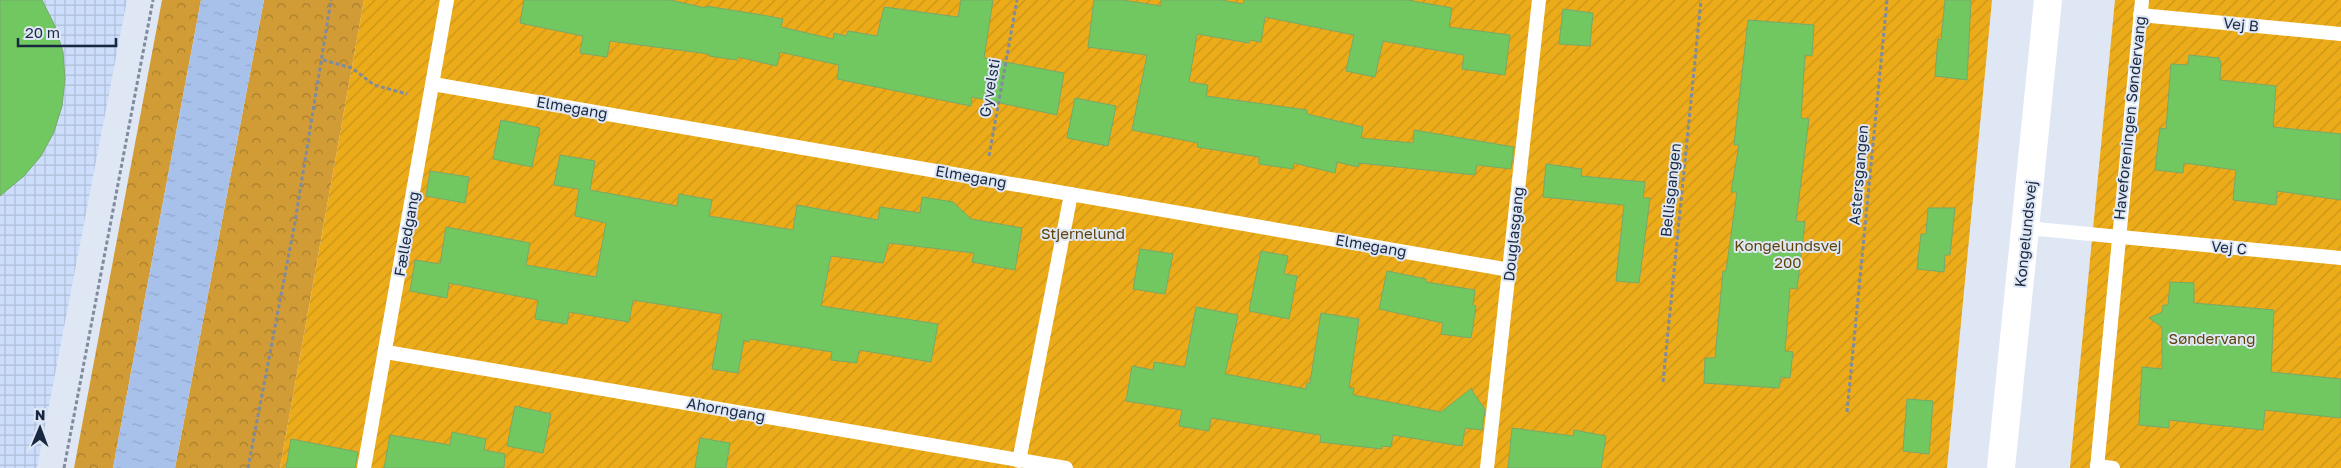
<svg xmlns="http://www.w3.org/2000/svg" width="2341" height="468" viewBox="0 0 2341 468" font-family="'Golos Text',sans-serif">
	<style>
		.industrial { fill: url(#industrial-grid) }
		.forest { fill: url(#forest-crowns) }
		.garden { fill: url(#garden-furrows) }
		.water { fill: url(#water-ripples) }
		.building { fill: #71c860; stroke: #76a96c }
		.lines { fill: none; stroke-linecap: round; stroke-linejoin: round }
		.path { stroke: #808b9e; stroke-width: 3; stroke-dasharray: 4 2.5; stroke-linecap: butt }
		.service { stroke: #fff; stroke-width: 14 }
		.tertiary { stroke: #fff; stroke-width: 28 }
		.labels { text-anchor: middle; stroke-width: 4; stroke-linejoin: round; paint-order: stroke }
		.street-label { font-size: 15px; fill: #192841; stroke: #dfe7f4 }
		.park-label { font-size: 15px; fill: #5e430b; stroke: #dfe7f4 }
	</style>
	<defs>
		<pattern id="industrial-grid" width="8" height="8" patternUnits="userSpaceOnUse" patternTransform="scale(1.25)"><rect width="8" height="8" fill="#ccdefb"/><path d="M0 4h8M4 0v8" fill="none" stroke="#afbed8"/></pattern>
		<pattern id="forest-crowns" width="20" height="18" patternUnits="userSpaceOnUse" patternTransform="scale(1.25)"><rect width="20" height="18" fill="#d19c35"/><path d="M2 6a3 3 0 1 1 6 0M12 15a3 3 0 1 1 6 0" fill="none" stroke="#a97f2e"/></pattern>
		<pattern id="garden-furrows" width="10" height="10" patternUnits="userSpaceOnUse" patternTransform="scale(1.25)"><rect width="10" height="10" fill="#ecac1a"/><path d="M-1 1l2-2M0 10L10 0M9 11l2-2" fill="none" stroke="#ca9419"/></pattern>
		<pattern id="water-ripples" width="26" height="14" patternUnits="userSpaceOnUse" patternTransform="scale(1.25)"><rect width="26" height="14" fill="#a8c1eb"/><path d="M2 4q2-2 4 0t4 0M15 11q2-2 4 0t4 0" fill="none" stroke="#90a6cb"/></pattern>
	</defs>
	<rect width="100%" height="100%" fill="#dfe7f4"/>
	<polygon class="industrial" points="0,0 127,0 37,468 0,468"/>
	<g class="forest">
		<polygon points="162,0 201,0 113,468 74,468"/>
		<polygon points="264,0 364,0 280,468 175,468"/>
	</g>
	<g class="garden">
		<polygon points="364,0 1992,0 1947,468 280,468"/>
		<polygon points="2115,0 2341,0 2341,468 2070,468"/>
	</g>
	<polygon class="water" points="201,0 264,0 175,468 113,468"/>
	<g class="building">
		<polygon points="0,0 42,0 55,26 63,52 65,79 62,106 54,132 41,156 24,176 0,196"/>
		<polygon points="524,0 670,0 706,8 706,6 768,16 783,19 781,27 833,39 834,33 846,36 848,31 877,36 884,7 958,17 961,0 993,0 984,58 1064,73 1057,115 972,97 971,106 837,79 839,65 780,52 777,66 738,57 737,60 709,56 709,54 610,41 607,57 580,53 583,36 520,23"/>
		<polygon points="1094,0 1122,0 1161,6 1161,0 1221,0 1243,4 1244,0 1407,0 1452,8 1449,27 1510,35 1505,75 1462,69 1464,55 1383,41 1375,77 1346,71 1354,35 1265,17 1261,42 1250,40 1249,43 1197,34 1189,82 1208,85 1206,96 1307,110 1307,114 1363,127 1361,138 1413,143 1414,130 1514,147 1511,169 1477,165 1475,175 1359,163 1358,167 1337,162 1335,173 1294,163 1293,169 1259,164 1259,157 1197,147 1198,143 1132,130 1147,55 1088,47"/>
		<polygon points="1945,0 1971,0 1967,80 1935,76 1938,39 1941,40"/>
		<polygon points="1563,9 1593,13 1590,46 1559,44"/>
		<polygon points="1748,20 1814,25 1812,56 1805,55 1801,118 1809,119 1796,221 1805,222 1797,289 1790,288 1785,351 1793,352 1790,378 1781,377 1779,388 1704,383 1705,358 1715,358 1723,271 1726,271 1737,192 1731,192 1739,145 1734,145"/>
		<polygon points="2189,55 2219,58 2219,61 2221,61 2220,80 2276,86 2273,127 2341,134 2341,200 2277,191 2276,205 2233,200 2236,170 2184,163 2183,173 2155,170 2160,128 2166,129 2171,64 2188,65"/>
		<polygon points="1075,98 1116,106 1108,146 1067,138"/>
		<polygon points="501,120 540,128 532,167 493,159"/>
		<polygon points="560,155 595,161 590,190 677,206 679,194 712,200 709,216 793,230 797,205 878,220 880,207 920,213 922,197 953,202 971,219 1022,228 1015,270 972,262 974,253 889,243 883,263 831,256 821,306 938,324 931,362 859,350 857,363 831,360 832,352 750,339 749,342 744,340 738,373 712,369 722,314 633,300 629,322 569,312 567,324 535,319 538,300 449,283 447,298 410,291 415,260 440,264 446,227 530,243 526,265 596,277 606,223 575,216 579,189 554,185"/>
		<polygon points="1546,164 1582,169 1581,176 1645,182 1643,198 1650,198 1639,283 1616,281 1624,205 1543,197"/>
		<polygon points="430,171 469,177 465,203 426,196"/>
		<polygon points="1928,208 1955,208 1950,255 1945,255 1944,272 1917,269 1921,234 1926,234"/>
		<polygon points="1140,249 1173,254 1165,294 1133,289"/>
		<polygon points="1261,251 1288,256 1284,274 1297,276 1289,319 1249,311"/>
		<polygon points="1387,271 1426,279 1426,282 1475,290 1473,305 1476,306 1471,338 1441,334 1443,323 1379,309"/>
		<polygon points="2170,282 2194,283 2194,303 2274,310 2271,372 2341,379 2341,418 2265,410 2263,430 2169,420 2169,428 2139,425 2142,367 2162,369 2162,327 2149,318 2162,312 2163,305 2168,305"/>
		<polygon points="1196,307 1238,315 1225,374 1306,389 1307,383 1310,383 1321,313 1359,319 1349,388 1354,388 1353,395 1441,412 1472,388 1472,391 1485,409 1482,430 1465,428 1462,446 1393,435 1391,447 1382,446 1382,449 1320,442 1321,435 1211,418 1209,431 1179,426 1182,410 1126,401 1132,366 1153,370 1154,362 1185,367"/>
		<polygon points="1907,399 1933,401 1929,454 1903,451"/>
		<polygon points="515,406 551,414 543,453 507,446"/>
		<polygon points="1512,428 1573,436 1574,430 1606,436 1601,468 1508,468"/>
		<polygon points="452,432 486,439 484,450 505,454 504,468 384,468 390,435 450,445"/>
		<polygon points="700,438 730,443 726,468 695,468"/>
		<polygon points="291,439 358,452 355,468 286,468"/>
	</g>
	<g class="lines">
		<g class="path">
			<polyline points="323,60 352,68 374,85 407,94"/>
			<polyline points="989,156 1017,0"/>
			<polyline points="1663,382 1701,0"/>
			<polyline points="1847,412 1887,0"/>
			<polyline points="64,468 153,0"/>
			<polyline points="248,468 295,222 331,0"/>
		</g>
		<g class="service">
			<polyline points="2140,15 2341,34"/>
			<polyline points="433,84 1510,270"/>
			<polyline points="2027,228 2341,258"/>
			<polyline points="386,352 1066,468"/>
			<polyline points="1019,461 1071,194"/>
			<polyline points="2097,466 2113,468"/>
			<polyline points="364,468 447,0"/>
			<polyline points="1487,468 1539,0"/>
			<polyline points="2097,468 2142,0"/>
		</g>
		<polyline class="tertiary" points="2001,468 2048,0"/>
	</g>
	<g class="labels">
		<g class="street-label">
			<text transform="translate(2241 25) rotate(6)" y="5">Vej B</text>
			<text transform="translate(990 88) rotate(-80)" y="5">Gyvelsti</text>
			<text transform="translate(572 108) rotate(10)" y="5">Elmegang</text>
			<text transform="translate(2130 118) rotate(-84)" y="5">Haveforeningen Søndervang</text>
			<text transform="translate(1859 175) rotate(-85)" y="5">Astersgangen</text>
			<text transform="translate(971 177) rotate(10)" y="5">Elmegang</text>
			<text transform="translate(1671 190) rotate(-84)" y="5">Bellisgangen</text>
			<text transform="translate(407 234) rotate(-80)" y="5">Fælledgang</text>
			<text transform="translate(1514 234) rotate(-84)" y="5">Douglasgang</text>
			<text transform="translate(2026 234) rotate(-84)" y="5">Kongelundsvej</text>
			<text transform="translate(1371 246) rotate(10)" y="5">Elmegang</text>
			<text transform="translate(2229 248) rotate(5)" y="5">Vej C</text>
			<text transform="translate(726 410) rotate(10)" y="5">Ahorngang</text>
		</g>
		<g class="park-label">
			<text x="1083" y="239">Stjernelund</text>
			<text x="1788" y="251">Kongelundsvej<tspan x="1788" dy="17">200</tspan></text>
			<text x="2212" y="344">Søndervang</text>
		</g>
	</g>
	<g transform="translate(40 428) rotate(1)" stroke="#dfe7f4" stroke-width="4" paint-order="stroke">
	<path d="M0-4L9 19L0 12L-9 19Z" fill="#192841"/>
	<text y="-8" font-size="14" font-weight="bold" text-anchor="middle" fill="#192841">N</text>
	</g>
	<path d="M18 38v8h98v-8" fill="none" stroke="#192841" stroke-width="2.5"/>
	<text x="25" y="38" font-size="15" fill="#192841" stroke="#dfe7f4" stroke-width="4" paint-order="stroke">20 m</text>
</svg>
